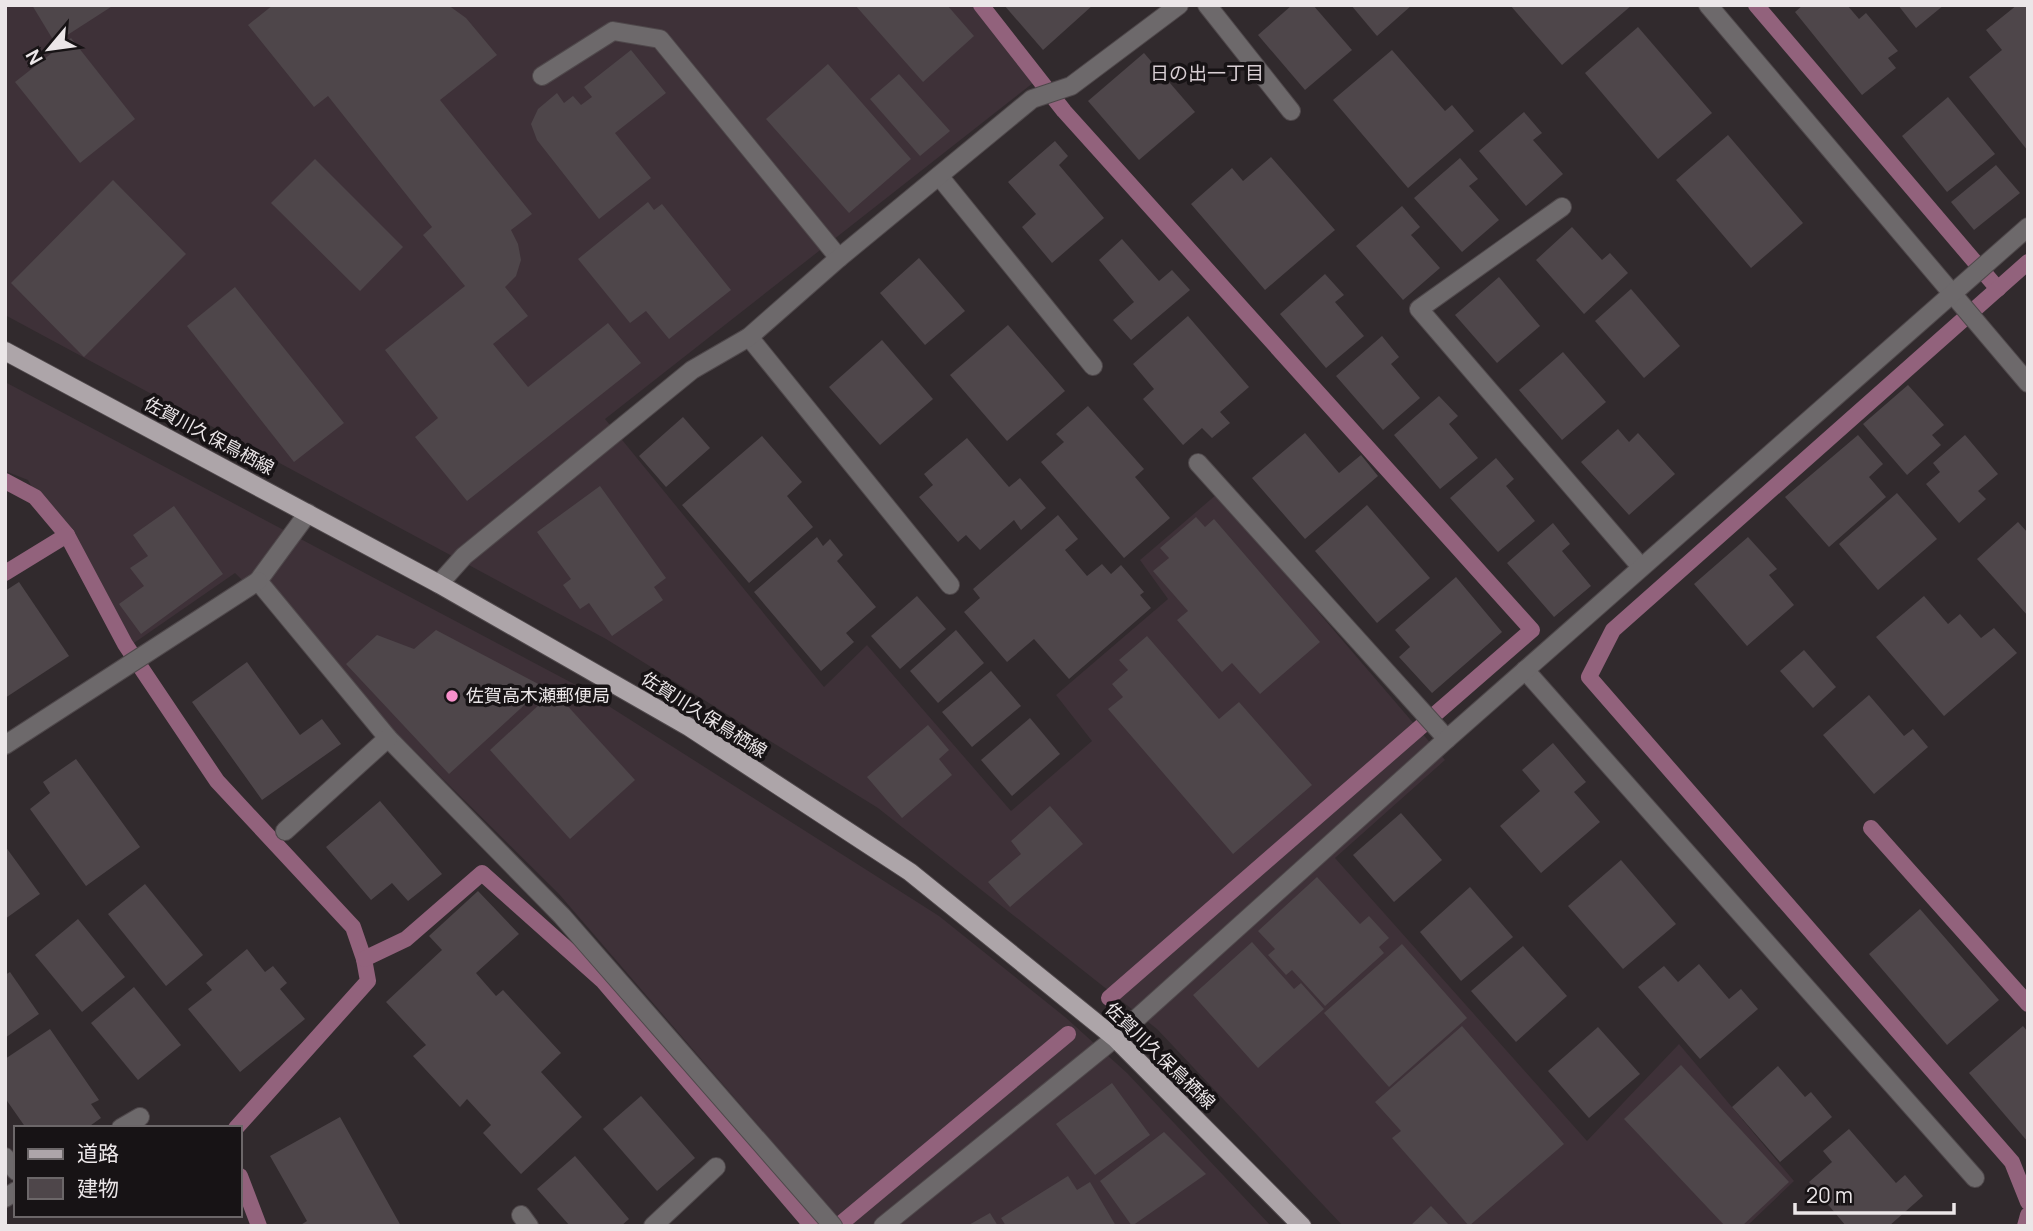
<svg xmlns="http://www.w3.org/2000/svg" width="2033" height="1231" viewBox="0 0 2033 1231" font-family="Manrope,'Noto Sans JP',sans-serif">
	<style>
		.built { fill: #3e3138 }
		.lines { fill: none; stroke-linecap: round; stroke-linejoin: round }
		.stream { stroke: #92627c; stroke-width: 16 }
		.building { fill: #4e464a }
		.minor-casing { stroke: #4f484b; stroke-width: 20 }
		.major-casing { stroke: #4f484b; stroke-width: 20 }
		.minor { stroke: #6d696b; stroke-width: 18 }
		.major { stroke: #ada5a9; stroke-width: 18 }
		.poi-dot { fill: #f890cb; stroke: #171315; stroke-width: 2.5 }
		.labels { text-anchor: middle; stroke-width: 7; stroke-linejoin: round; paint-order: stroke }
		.street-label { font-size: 18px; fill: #ebe6e8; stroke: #171315 }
		.poi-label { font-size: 18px; fill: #ebe6e8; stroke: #171315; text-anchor: start }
		.neighbourhood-label { font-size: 19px; fill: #d8ced3; stroke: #171315 }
	</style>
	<rect width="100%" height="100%" fill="#312a2d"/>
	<g class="built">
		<polygon points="5,5 983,5 1033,83 605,419 824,687 867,645 1011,811 1092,741 1056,695 1168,599 1140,560 1217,494 1445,760 1335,858 1587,1141 1679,1044 1794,1181 1747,1226 1343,1226 1157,1029 878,808 606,639 5,315"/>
		<polygon points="5,382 574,684 939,916 1065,1017 1127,1073 1271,1226 845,1226 559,894 235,573 121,652 28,480 5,471"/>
	</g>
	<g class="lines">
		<g class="stream">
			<polyline points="981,5 1064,111 1532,630 1109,998"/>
			<polyline points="1756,5 1998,289"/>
			<polyline points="2028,262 1613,630 1589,677 2012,1162 2028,1202"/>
			<polyline points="5,481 35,497 67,535 125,644 217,781 353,927 364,959 368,981 236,1128"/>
			<polyline points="5,573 67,535"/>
			<polyline points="1871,828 2028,1004"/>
			<polyline points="364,959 406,939 482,873 603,981 812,1226"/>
			<polyline points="240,1176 259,1226"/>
			<polyline points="838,1226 1068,1034"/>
			<polyline points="2025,1226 2028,1215"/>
		</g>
	</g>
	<g class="building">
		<polygon points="32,5 114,5 55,43"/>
		<polygon points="273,5 448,5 466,18 497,55 440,100 532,214 511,230 518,244 521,260 516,276 505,287 528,316 493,344 528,387 608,323 641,363 467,501 415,437 438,418 385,350 465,286 423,235 432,227 328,96 314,107 248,25"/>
		<polygon points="855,5 947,5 974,36 923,82"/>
		<polygon points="1004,5 1093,5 1043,50"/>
		<polygon points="1292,5 1313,5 1352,50 1305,90 1258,35"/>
		<polygon points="1351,5 1412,5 1377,36"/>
		<polygon points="1510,5 1632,5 1562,65"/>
		<polygon points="1803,5 1847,5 1859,19 1866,13 1898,51 1888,58 1896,68 1862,95 1795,12"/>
		<polygon points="1898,5 1944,5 1916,28"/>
		<polygon points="2017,5 2028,5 2028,151 1969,77 2002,50 1986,30"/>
		<polygon points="1638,27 1712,113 1658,159 1585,73"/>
		<polygon points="71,38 135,119 80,163 15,82"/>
		<polygon points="631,50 666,93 615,133 651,178 599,219 537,140 531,124 538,109 557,93 564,103 573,96 581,105 592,97 584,87"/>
		<polygon points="1392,50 1445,111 1452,105 1474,131 1408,188 1333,100"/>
		<polygon points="1144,53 1195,112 1139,160 1088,101"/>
		<polygon points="828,64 911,159 849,213 766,119"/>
		<polygon points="899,74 950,131 920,156 870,99"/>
		<polygon points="1948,97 1995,154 1947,192 1902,136"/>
		<polygon points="1524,112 1542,133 1533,140 1563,174 1526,206 1479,151"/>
		<polygon points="1728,135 1803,223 1751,268 1676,180"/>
		<polygon points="1055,141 1068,156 1059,165 1104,218 1052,263 1022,227 1036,214 1008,182"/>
		<polygon points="1271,157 1335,230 1265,290 1191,204 1232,168 1243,181"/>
		<polygon points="1460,158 1478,179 1469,186 1499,220 1462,252 1414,198"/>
		<polygon points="315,159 403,247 360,291 271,203"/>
		<polygon points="1996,165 2020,193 1974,230 1951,202"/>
		<polygon points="113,180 186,254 84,357 11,283"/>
		<polygon points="648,202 654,210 662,204 731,290 669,339 646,311 630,323 578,259"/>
		<polygon points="1402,206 1420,227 1411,235 1440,268 1403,300 1356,246"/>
		<polygon points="1572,227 1602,260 1610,253 1628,273 1584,314 1536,260"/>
		<polygon points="1122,239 1159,281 1172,270 1190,290 1131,340 1113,320 1134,302 1099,260"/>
		<polygon points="919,258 965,311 925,345 880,293"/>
		<polygon points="1325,274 1344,295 1335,302 1364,336 1326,368 1280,314"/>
		<polygon points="1499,277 1540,326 1497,363 1455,315"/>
		<polygon points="235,287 344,423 294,462 187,326"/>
		<polygon points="1631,289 1680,346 1644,378 1595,321"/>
		<polygon points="1188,316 1249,387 1220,412 1230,423 1212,438 1202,428 1183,445 1143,399 1154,389 1133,364"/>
		<polygon points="1008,325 1065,391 1007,441 950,375"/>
		<polygon points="1382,336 1399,357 1391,364 1420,398 1383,430 1336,376"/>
		<polygon points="882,340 933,399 880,445 829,387"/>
		<polygon points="1563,352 1606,402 1562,440 1519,390"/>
		<polygon points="1908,385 1944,425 1932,435 1941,445 1907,475 1863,424"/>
		<polygon points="1439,396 1458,416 1449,424 1478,458 1440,489 1394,435"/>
		<polygon points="1088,406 1144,469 1135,477 1170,518 1124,558 1041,462 1064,442 1056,434"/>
		<polygon points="683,417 710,448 666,487 639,456"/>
		<polygon points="1618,429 1629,442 1638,433 1675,474 1629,515 1581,462"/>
		<polygon points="1305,433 1339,473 1361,455 1378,476 1305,539 1252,478"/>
		<polygon points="1858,435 1883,464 1869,477 1886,497 1829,547 1785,497"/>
		<polygon points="1965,435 1998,474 1978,491 1986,499 1959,523 1926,484 1940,472 1933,463"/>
		<polygon points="762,436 802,482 787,496 813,527 749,583 682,505"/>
		<polygon points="967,438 1009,487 1020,478 1046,508 1021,530 1014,520 980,550 966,535 958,542 919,497 933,485 924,474"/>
		<polygon points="1496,458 1514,479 1506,486 1535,521 1498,552 1450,498"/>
		<polygon points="600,486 666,578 654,587 663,600 612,636 589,603 580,609 563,585 571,579 537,532"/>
		<polygon points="1897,493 1937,539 1878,590 1839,544"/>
		<polygon points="1367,505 1430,578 1377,623 1315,551"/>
		<polygon points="174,506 223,574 141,634 119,604 144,586 130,568 148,556 133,535"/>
		<polygon points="1058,515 1078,539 1065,550 1087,576 1102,564 1111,574 1121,565 1144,592 1140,595 1151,608 1069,679 1034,639 1007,662 964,612 980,598 973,589"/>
		<polygon points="1196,517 1205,527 1214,519 1320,642 1260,694 1232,663 1222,672 1177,620 1188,611 1153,571 1169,558 1160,548"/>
		<polygon points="2018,522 2028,533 2028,616 1977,559"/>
		<polygon points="1553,523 1570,544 1562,551 1591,586 1554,617 1507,563"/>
		<polygon points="817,537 823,546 830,539 843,555 837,561 876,607 846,633 854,642 821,671 754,592"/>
		<polygon points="1748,537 1777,569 1769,575 1794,605 1747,646 1694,584"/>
		<polygon points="1456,577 1502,632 1432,693 1399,657 1410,647 1395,630"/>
		<polygon points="19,582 69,656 5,698 5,591"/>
		<polygon points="917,596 946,629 900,669 871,636"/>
		<polygon points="1924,596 1948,624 1960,614 1981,638 1994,628 2017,653 1944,716 1876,637"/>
		<polygon points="436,630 544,687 449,774 346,664 377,635 414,649"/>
		<polygon points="956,630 984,663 938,703 910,671"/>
		<polygon points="1147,636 1219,719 1239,702 1312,785 1233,854 1108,709 1123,697 1112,684 1128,670 1119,660"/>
		<polygon points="1804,650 1836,687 1813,708 1780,671"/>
		<polygon points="247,662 300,735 322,719 341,744 262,800 192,702"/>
		<polygon points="991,671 1021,706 972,747 942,712"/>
		<polygon points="554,691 635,780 570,839 490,750"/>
		<polygon points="1869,695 1904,736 1913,729 1928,747 1874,794 1823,735"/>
		<polygon points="1030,718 1060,754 1012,796 981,760"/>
		<polygon points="928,725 949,750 939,759 952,775 902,818 867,777"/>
		<polygon points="1553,743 1586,782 1574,792 1600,822 1541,873 1500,826 1540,791 1522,770"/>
		<polygon points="76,759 140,847 86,886 30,809 50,793 43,782"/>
		<polygon points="380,801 442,874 408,901 392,883 371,900 326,847"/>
		<polygon points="1050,806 1083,844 1010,907 988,882 1021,854 1011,841"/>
		<polygon points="1401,813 1442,860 1394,902 1353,855"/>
		<polygon points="5,846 40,894 5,919"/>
		<polygon points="1621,860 1676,924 1623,969 1568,906"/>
		<polygon points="1317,877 1360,924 1369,916 1389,938 1379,947 1384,953 1325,1006 1292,970 1286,975 1268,955 1275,949 1258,931"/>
		<polygon points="145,884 203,955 166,986 108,914"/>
		<polygon points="1470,887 1513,937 1461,981 1420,932"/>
		<polygon points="478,891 519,934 476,973 496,996 503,990 561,1053 541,1072 582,1117 521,1174 483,1133 491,1125 467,1099 460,1107 413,1056 426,1045 386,1002 442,950 429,936"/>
		<polygon points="1920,909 1999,1000 1947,1045 1869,954"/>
		<polygon points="78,919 125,977 82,1012 35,955"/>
		<polygon points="1252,942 1294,989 1301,983 1324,1009 1258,1068 1193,995"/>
		<polygon points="1402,944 1467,1018 1389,1087 1324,1013"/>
		<polygon points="1523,946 1567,996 1516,1042 1471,991"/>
		<polygon points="247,949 265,972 273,966 287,983 280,989 305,1019 240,1072 188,1009 212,990 206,983"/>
		<polygon points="1699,964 1729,999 1741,989 1758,1009 1700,1059 1638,987 1664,966 1678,982"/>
		<polygon points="10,972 39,1014 5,1038 5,975"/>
		<polygon points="134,987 181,1045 138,1080 91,1023"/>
		<polygon points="1462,1026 1564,1144 1469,1226 1392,1138 1401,1131 1375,1102"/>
		<polygon points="2023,1026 2028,1032 2028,1142 1969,1073"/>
		<polygon points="1598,1027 1640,1074 1589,1118 1548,1071"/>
		<polygon points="50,1029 99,1100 91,1104 101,1118 87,1128 26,1128 5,1098 5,1059"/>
		<polygon points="1681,1065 1789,1182 1742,1226 1725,1226 1624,1119"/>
		<polygon points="1778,1066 1805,1097 1811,1092 1832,1117 1780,1162 1732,1107"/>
		<polygon points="1112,1083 1150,1135 1095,1175 1056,1124"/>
		<polygon points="641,1096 695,1158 657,1191 603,1129"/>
		<polygon points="340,1117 401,1226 299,1226 307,1221 270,1156"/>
		<polygon points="1849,1129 1896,1183 1905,1175 1923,1196 1889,1226 1846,1226 1809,1182 1832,1162 1823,1151"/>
		<polygon points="1164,1132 1206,1174 1132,1226 1100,1181"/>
		<polygon points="575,1156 629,1219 621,1226 570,1226 537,1189"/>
		<polygon points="1068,1176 1077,1190 1090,1182 1116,1226 1006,1226 1001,1218"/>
		<polygon points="1431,1206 1450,1226 1410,1226"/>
		<polygon points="990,1213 998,1226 967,1226"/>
	</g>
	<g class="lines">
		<defs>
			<g id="minor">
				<polyline points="1207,5 1291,111"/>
				<polyline points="1708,5 2028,383"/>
				<polyline points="542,76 613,31 660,39 839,258"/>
				<polyline points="939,176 1093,366"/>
				<polyline points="1562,207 1419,309 1641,567"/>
				<polyline points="749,337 950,585"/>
				<polyline points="1198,463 1447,739"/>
				<polyline points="308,513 258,581 388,738 562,916 833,1226"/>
				<polyline points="439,584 464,556 692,370 749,337 839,258 1032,99 1071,86 1179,5"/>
				<polyline points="1525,670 1975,1178"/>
				<polyline points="5,745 258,581"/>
				<polyline points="285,831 388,738"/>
				<polyline points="121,1128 140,1117"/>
				<polyline points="5,1157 16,1171"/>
				<polyline points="5,1198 16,1191"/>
				<polyline points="521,1215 529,1226"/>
				<polyline points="653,1226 716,1167"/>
				<polyline points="883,1226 1115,1038 1447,739 2028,227"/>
			</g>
			<polyline id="major" points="5,351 439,584 689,727 910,872 1115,1038 1302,1226"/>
		</defs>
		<use href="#minor" class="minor-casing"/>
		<use href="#major" class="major-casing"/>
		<use href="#minor" class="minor"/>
		<use href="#major" class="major"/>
	</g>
	<circle class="poi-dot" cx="452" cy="696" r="7"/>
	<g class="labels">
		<g class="street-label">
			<text transform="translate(209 436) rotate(28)" y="6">佐賀川久保鳥栖線</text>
			<text transform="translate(704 715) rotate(32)" y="6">佐賀川久保鳥栖線</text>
			<text transform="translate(1160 1056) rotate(44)" y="6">佐賀川久保鳥栖線</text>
		</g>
		<g class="poi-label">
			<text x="466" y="702">佐賀高木瀬郵便局</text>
		</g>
		<g class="neighbourhood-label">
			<text x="1207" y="80">日の出一丁目</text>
		</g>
	</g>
	<rect width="2033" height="1231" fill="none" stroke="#ebe6e8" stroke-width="14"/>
	<rect x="14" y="1126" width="228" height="91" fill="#171315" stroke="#6c6769" stroke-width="2"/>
	<rect x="28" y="1149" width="35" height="10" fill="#ada5a9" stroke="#6c6769" stroke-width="2"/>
	<text x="77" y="1161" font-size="21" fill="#ebe6e8">道路</text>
	<rect x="28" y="1178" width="35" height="21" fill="#4e464a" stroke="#6c6769" stroke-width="2"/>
	<text x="77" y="1196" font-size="21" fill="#ebe6e8">建物</text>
	<g transform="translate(49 49) rotate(241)" stroke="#171315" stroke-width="5" paint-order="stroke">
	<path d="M0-5L12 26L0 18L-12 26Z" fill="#ebe6e8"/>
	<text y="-10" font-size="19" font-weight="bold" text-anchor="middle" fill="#ebe6e8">N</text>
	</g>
	<path d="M1795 1203v10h159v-10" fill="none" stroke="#ebe6e8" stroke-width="3.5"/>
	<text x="1806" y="1203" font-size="21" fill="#ebe6e8" stroke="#171315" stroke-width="5" paint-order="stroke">20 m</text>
</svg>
